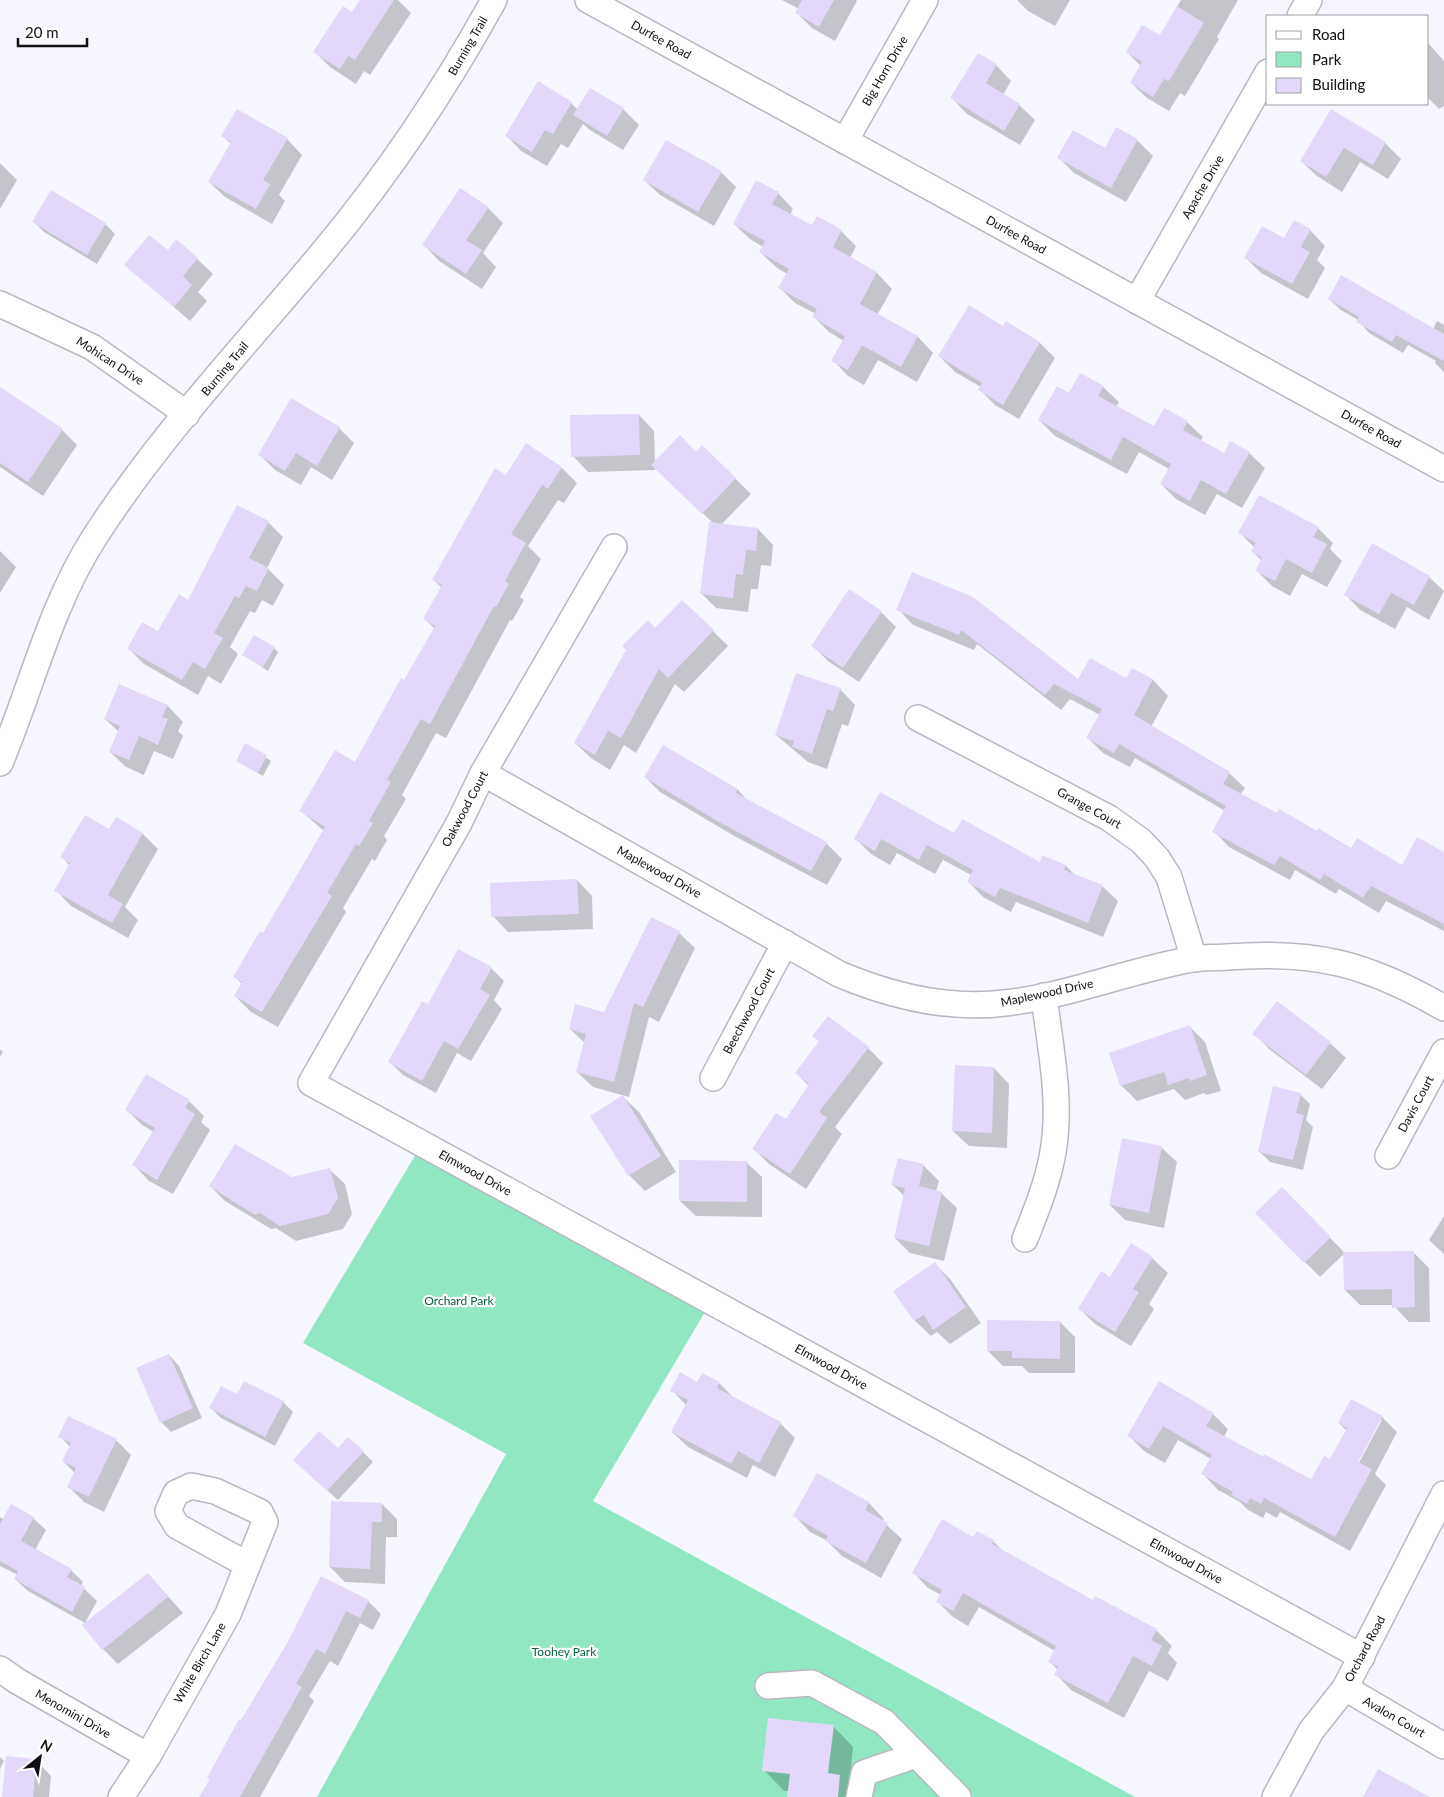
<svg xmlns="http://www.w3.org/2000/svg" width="1444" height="1797" viewBox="0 0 1444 1797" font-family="Lato,sans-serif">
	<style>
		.green { fill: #90e7c1 }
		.shadow { fill: #0003; fill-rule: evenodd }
		.building { fill: #e3d7fa }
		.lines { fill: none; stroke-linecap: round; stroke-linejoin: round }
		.minor-casing { stroke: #b7b8c1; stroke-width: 28 }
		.minor { stroke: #fff; stroke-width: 25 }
		.labels { text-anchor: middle; stroke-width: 4.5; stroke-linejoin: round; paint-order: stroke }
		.street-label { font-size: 12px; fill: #0f0f12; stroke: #fff }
		.park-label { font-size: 12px; fill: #046246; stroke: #fff }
	</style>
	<rect width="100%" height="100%" fill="#f6f7fe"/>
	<polygon class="green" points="419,1149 705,1312 593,1501 1135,1797 317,1797 506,1454 303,1343"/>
	<g class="shadow">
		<polygon points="361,0 398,0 411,13 370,75 364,71 356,84 330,67 315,52 353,14"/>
		<polygon points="782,0 856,0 857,1 835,41 812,28 797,13 799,9"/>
		<polygon points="1017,0 1070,0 1055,26 1028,11"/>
		<polygon points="1181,0 1238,0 1217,37 1219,39 1185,96 1180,93 1169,111 1147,98 1131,83 1141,66 1127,52 1160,37"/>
		<polygon points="1428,43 1444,61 1444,106 1439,109 1428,98"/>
		<polygon points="996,65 1011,81 1003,95 1019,105 1035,120 1020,145 967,114 952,98"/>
		<polygon points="590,89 623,109 639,125 623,150 590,130 583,124 568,148 561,144 547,166 521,151 506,135 571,103 578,110"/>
		<polygon points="1331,111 1385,143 1401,159 1388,179 1360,162 1342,192 1317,176 1301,161"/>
		<polygon points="223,136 287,139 302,155 279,195 285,201 272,224 225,197 209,182 231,144"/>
		<polygon points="1137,140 1153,156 1126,202 1074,173 1058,157 1105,149"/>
		<polygon points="0,163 17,180 0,209"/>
		<polygon points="721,172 736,187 714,226 660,195 644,180"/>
		<polygon points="778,193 793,209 790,215 812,227 841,231 856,246 850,258 877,273 892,289 877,315 918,337 933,353 917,382 878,360 864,385 848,376 833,360 844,341 829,332 814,317 816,314 795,303 780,288 787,274 776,267 760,252 763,247 750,239 734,224"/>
		<polygon points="488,208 503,223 483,253 496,267 482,289 439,261 424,245"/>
		<polygon points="34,222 105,224 115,234 97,264 44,232"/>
		<polygon points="1310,230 1325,246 1317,260 1325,268 1308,299 1261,273 1246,258"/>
		<polygon points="168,252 197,259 213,274 198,292 207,301 190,321 126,265"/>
		<polygon points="1329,299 1433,329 1437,321 1444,325 1444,372 1435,363 1436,361 1408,345 1403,353 1369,333 1358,320 1341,310"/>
		<polygon points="1006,323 1040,343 1055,358 1019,419 995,405 980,390 981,387 955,372 939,356 1003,327"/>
		<polygon points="1103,387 1119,402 1116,407 1154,428 1187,422 1203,437 1200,442 1224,455 1249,453 1265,468 1242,508 1217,494 1205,515 1176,499 1161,484 1169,469 1139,452 1127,474 1055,436 1039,420 1069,394"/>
		<polygon points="0,388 62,430 77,445 43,496 0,467"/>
		<polygon points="639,415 654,431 655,463 696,453 703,447 751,494 721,525 758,529 773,545 771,566 761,565 758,589 751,589 748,612 716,608 701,593 714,524 655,467 655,470 588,472 573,456"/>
		<polygon points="339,428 354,443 332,480 311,467 301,485 275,470 259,454"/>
		<polygon points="562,468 577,483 564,503 558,500 528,546 541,559 520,597 524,600 512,621 510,620 446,738 436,733 402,795 406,799 384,836 387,840 375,861 372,859 343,908 346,912 278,1027 251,1012 235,996 242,984 235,977 264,934 324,831 301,811 356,764 435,629 425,619 442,588 434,580 506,476"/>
		<polygon points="268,522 283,537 267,568 284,585 273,606 262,600 255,613 250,611 230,647 238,654 221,684 208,676 198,695 144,664 129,649 158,633"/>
		<polygon points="1318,528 1333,543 1330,549 1342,561 1327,587 1302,574 1290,596 1272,586 1257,571 1262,561 1252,551 1254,547 1240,533"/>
		<polygon points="0,551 16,567 0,593"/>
		<polygon points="912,574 1079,681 1127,679 1132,669 1153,680 1168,696 1151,727 1229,773 1245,788 1240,795 1351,850 1402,867 1444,853 1444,931 1386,901 1379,913 1339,889 1336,894 1295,870 1290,880 1229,847 1214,831 1225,811 1135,758 1130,767 1103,753 1088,738 1100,715 1070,699 1061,710 977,644 974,650 913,625 898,609"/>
		<polygon points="1429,577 1444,591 1429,620 1407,607 1395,629 1360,610 1345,594"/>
		<polygon points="881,612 896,627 859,682 828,661 813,646"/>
		<polygon points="655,629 713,631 728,646 684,692 675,684 636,753 624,745 610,770 591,758 575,743"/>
		<polygon points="274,648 278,652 268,671 244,655"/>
		<polygon points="119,686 168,706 183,722 178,731 183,736 173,759 154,751 144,775 126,767 110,752 119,732 105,719"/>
		<polygon points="840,689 855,705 848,726 842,724 827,769 808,762 776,735"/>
		<polygon points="246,745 271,761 263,776 237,761"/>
		<polygon points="663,746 738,790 747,800 826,843 842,859 827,885 736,837 660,792 645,777"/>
		<polygon points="117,819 143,834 158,849 125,907 138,920 128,938 71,906 56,890 70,866 62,857 110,831"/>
		<polygon points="955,835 1040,863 1066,866 1075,875 1102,886 1118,901 1103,937 1016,902 1011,912 983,897 968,881 971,875 943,860 935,874 897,853 890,865 871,854 856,839"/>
		<polygon points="577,880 592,896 593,929 508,932 493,916"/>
		<polygon points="651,919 679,933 695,948 659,1022 649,1017 629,1097 593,1087 577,1072 585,1043 570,1029 605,1013"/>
		<polygon points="491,968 504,981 494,1000 502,1009 471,1061 457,1053 436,1093 403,1075 390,1062 428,1006"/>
		<polygon points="1277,1002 1330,1043 1346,1058 1322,1089 1269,1049 1254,1033"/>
		<polygon points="1190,1027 1205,1042 1221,1091 1206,1095 1204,1093 1185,1100 1174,1089 1137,1101 1121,1085"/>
		<polygon points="868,1048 883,1063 835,1127 842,1134 806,1189 769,1164 754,1149 787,1120 809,1086 796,1073"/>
		<polygon points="0,1049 3,1052 0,1057"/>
		<polygon points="994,1068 1009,1084 1007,1148 969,1146 953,1131"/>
		<polygon points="1300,1094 1310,1104 1306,1120 1313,1127 1303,1170 1270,1162 1260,1152"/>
		<polygon points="623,1097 639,1112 676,1172 645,1191 629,1175 592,1116"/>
		<polygon points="189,1101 204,1116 201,1122 210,1130 173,1194 149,1181 134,1165 154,1132 142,1125 127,1110"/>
		<polygon points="1161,1147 1177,1162 1164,1228 1125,1220 1110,1205"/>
		<polygon points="746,1162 762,1177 762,1217 696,1216 680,1201"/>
		<polygon points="923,1165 939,1181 936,1192 941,1193 957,1208 944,1261 910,1253 895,1238 904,1196 893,1185"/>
		<polygon points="329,1169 345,1184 352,1214 343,1229 296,1241 276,1228 271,1229 225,1201 210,1186 291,1179"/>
		<polygon points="1282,1189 1345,1253 1413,1252 1429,1268 1430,1322 1409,1322 1393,1305 1360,1305 1345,1290 1344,1254 1320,1277 1256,1213"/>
		<polygon points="1444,1216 1444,1254 1429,1240"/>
		<polygon points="1152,1258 1168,1273 1149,1304 1154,1309 1131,1346 1095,1324 1080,1309 1110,1279"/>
		<polygon points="935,1264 950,1279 981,1323 950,1344 937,1332 931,1336 915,1321 895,1291"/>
		<polygon points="1060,1322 1075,1337 1075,1373 1029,1373 1022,1366 1003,1366 988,1351"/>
		<polygon points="169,1355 179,1366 202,1418 171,1432 161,1422"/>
		<polygon points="703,1374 719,1383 735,1399 780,1423 795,1438 775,1477 753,1465 747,1478 688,1447 672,1432 686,1405 672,1390 698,1383"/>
		<path d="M 1159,1383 L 1213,1414 L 1228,1429 L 1224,1437 L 1311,1481 L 1331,1461 L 1347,1431 L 1339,1423 L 1382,1417 L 1397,1432 L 1375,1474 L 1386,1485 L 1350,1551 L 1280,1512 L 1277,1518 L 1266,1512 L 1263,1518 L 1248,1510 L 1240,1502 L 1218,1490 L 1203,1474 L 1211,1459 L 1178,1440 L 1165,1463 L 1144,1451 L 1129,1436 ZM 1379,1420 L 1382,1420 L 1356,1468 L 1354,1467 Z"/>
		<polygon points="237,1396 283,1402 293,1412 275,1446 221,1418 211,1408"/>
		<polygon points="60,1436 116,1440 131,1455 104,1512 84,1502 69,1487 75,1473 63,1461 70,1447"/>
		<polygon points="338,1449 363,1452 373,1462 338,1500 305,1470"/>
		<polygon points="818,1475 869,1503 884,1519 882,1521 902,1539 881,1578 842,1556 826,1540 810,1532 795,1516"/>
		<polygon points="382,1504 397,1519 397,1537 386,1537 385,1584 345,1582 330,1567"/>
		<polygon points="0,1517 4,1520 33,1518 46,1530 35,1550 71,1570 83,1582 81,1586 97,1601 85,1623 28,1591 15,1579 18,1575 0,1566"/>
		<polygon points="974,1539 993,1541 1004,1552 1093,1602 1156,1630 1172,1646 1168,1653 1177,1663 1168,1681 1149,1671 1124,1718 1071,1690 1056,1674 1058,1670 1049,1661 1055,1651 979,1607 968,1626 953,1617 937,1601 941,1595 928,1588 913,1572"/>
		<polygon points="148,1574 183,1613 118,1664 103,1649"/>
		<polygon points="322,1578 368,1601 381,1614 373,1630 360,1623 338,1666 330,1661 309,1696 314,1701 260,1797 200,1797 211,1780 208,1778 290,1640"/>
		<polygon points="833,1726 853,1747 849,1785 860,1797 789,1797 789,1791 784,1791 764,1770"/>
		<polygon points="0,1757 4,1761 0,1769"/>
		<polygon points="36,1760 51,1776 49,1797 3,1797"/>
	</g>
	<g class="building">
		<polygon points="360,0 394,0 355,60 348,56 340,69 313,52 343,6 352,12"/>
		<polygon points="802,0 834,0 819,27 795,13"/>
		<polygon points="1177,6 1204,23 1169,81 1164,79 1153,97 1130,83 1142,62 1126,52 1142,25 1160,35"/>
		<polygon points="978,53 997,64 986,83 1020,104 1004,131 950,98"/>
		<polygon points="538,81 572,102 553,134 545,130 532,152 505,136"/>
		<polygon points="590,88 624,108 607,136 573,115"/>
		<polygon points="237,109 288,138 263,180 270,184 256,209 208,182 231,142 221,136"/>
		<polygon points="1331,109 1386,142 1373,165 1344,148 1326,177 1300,161"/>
		<polygon points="1116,127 1138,139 1111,188 1057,158 1073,130 1105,148"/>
		<polygon points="666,140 722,171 698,212 643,180"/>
		<polygon points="756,180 779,192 772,204 812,225 817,216 842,230 833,247 877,272 860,304 918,336 901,367 862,345 848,370 831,361 845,336 812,317 817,309 778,288 789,269 759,252 765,241 733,224"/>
		<polygon points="460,188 489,207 466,240 482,250 466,274 422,245"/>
		<polygon points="51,190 106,223 87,255 32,222"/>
		<polygon points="1294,220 1311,229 1301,247 1310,252 1292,284 1244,258 1262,226 1284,238"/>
		<polygon points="149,235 168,250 176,239 198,258 183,276 192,285 174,307 124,265"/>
		<polygon points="1341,275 1444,334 1444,361 1396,335 1392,342 1356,322 1359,317 1328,299"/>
		<polygon points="969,305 1003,326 1006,321 1040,342 1003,405 978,390 982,383 938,356"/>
		<polygon points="1080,373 1104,386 1098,396 1154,426 1164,408 1188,421 1183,430 1224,453 1230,441 1250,452 1226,494 1201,480 1190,501 1160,484 1171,464 1123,437 1111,460 1038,420 1057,386 1069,393"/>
		<polygon points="0,387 63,429 28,482 0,463"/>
		<polygon points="291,398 340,427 317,466 296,453 285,471 258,455"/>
		<polygon points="639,414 640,455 571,457 570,415"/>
		<polygon points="680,435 696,452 702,445 736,478 702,514 651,465"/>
		<polygon points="526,443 562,467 548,489 542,485 511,534 526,543 505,581 509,584 496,607 494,606 430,724 421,719 387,780 391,782 369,821 373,823 359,846 356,844 327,893 332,896 262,1012 234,996 242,982 233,977 260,931 263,933 325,827 299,811 335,750 355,762 401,678 404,680 435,626 423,619 442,585 432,580 495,468 506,475"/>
		<polygon points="1259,495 1319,527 1313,537 1327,544 1312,573 1286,559 1275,581 1255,571 1262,558 1251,551 1256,543 1238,533"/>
		<polygon points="237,505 269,521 249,558 269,568 257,591 246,586 239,598 235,596 214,633 223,638 205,669 193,662 182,680 127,649 142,622 158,631 179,594 188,600"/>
		<polygon points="709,522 758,528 756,551 746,550 743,575 736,574 733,598 700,594"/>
		<polygon points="1372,543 1430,576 1414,605 1391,593 1379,614 1344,595"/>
		<polygon points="912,572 973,597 1078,679 1090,658 1126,678 1132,668 1153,679 1134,715 1230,772 1223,784 1277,813 1279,809 1317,831 1318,828 1351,848 1357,838 1402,865 1417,837 1444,852 1444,924 1371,886 1363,898 1324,874 1320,880 1280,856 1274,865 1212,832 1226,806 1119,744 1114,753 1086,738 1102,709 1054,684 1045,695 961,630 959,635 896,610"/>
		<polygon points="849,589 882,611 843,668 811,646"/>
		<polygon points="682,600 714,630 668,678 659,669 621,738 608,731 595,755 574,743 626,650 622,646 648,620 655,628"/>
		<polygon points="254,635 275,647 263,667 242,655"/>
		<polygon points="796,673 841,688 833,711 827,709 812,754 792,747 794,741 775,735"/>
		<polygon points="119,684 168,705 162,717 168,719 158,745 139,736 129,760 109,752 120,726 104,719"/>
		<polygon points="245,743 267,755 258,773 236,761"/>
		<polygon points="663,745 738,789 736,793 827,842 811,871 719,822 644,777"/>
		<polygon points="880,792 954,833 962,819 1040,862 1042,855 1066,865 1064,870 1103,885 1088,923 1000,888 995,897 967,882 973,870 927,845 919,860 881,839 875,851 854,839"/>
		<polygon points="85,815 109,829 116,817 143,833 108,895 123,904 112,923 54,891 70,863 60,857"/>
		<polygon points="577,879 579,914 491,917 490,883"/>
		<polygon points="651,917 680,931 643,1007 634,1003 614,1082 576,1072 586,1034 569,1029 575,1004 604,1012"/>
		<polygon points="458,949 492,967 480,989 490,995 458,1049 444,1041 422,1081 388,1062 422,1001 428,1004"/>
		<polygon points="1277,1001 1331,1042 1306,1075 1252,1034"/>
		<polygon points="828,1016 869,1047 819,1112 827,1118 790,1174 752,1149 776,1113 786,1119 809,1084 795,1073 819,1041 812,1036"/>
		<polygon points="1190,1025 1207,1075 1190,1081 1189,1078 1168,1085 1164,1072 1120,1086 1109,1053"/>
		<polygon points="955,1065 994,1067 992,1133 952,1131"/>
		<polygon points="146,1074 190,1100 185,1108 195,1114 157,1180 132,1165 155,1128 125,1110"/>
		<polygon points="1273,1086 1301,1093 1296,1113 1304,1115 1293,1160 1258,1152"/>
		<polygon points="623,1095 661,1156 628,1176 590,1116"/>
		<polygon points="1122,1138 1162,1146 1149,1213 1109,1205"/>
		<polygon points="235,1144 292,1177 330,1168 338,1198 328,1214 280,1226 260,1213 255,1215 209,1186"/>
		<polygon points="898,1158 924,1164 919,1186 942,1192 929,1246 894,1238 905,1188 891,1185"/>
		<polygon points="679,1160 747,1161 747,1202 679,1201"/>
		<polygon points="1282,1187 1331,1237 1304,1263 1255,1213"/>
		<polygon points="1131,1243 1153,1257 1133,1289 1139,1292 1115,1332 1078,1309 1101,1271 1110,1277"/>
		<polygon points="1414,1251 1415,1307 1392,1308 1392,1289 1344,1290 1343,1252"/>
		<polygon points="935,1262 966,1307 933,1330 924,1315 914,1321 893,1291"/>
		<polygon points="987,1320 1060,1321 1060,1359 1012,1358 1012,1351 987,1351"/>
		<polygon points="169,1354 193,1408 160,1423 136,1368"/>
		<polygon points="680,1372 697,1382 702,1373 720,1382 717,1388 781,1422 759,1463 738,1451 731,1464 671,1432 688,1400 670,1391"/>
		<polygon points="244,1381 284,1401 265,1437 209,1408 221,1386 237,1394"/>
		<polygon points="1159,1381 1214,1413 1206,1426 1263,1457 1264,1454 1311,1479 1324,1456 1330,1459 1347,1428 1338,1423 1351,1399 1383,1416 1358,1462 1372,1469 1335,1537 1264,1498 1261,1504 1250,1498 1247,1504 1231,1495 1233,1492 1201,1474 1212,1455 1163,1426 1149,1449 1127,1436"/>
		<polygon points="68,1416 117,1439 89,1497 67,1487 76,1468 62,1461 71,1443 58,1437"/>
		<polygon points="319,1431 338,1448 348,1437 364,1451 327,1491 293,1460"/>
		<polygon points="817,1473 869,1502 865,1510 888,1523 866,1563 825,1541 828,1536 793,1516"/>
		<polygon points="331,1501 382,1503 382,1522 372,1522 370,1569 329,1567"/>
		<polygon points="11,1504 34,1517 21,1541 72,1569 67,1577 85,1587 72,1612 14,1579 18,1571 0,1561 0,1524"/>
		<polygon points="942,1519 973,1537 977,1531 994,1540 992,1544 1093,1600 1095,1596 1157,1629 1151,1640 1162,1646 1152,1666 1133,1656 1108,1703 1054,1675 1058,1667 1048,1662 1056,1646 963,1593 953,1611 936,1602 942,1590 912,1573"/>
		<polygon points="148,1573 168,1597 102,1650 82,1625"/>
		<polygon points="321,1576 369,1600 360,1618 346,1611 325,1654 316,1649 296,1684 302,1687 240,1797 199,1797 210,1779 207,1778 239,1719 241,1720 289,1640"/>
		<polygon points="768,1718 834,1725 828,1773 840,1775 838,1797 787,1797 790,1774 762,1771"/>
		<polygon points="6,1756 36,1759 33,1797 2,1797"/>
		<polygon points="1378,1769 1430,1797 1363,1797"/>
	</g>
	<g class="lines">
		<defs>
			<g id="minor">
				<polyline points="588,0 1444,469"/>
				<polyline points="1300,16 1309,0"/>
				<polyline points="845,141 925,0"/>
				<polyline points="1137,301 1268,72"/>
				<polyline points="0,304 92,347 187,414"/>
				<polyline points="614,547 483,773 459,823 311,1083 1362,1657"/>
				<polyline points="918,718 1109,818 1141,841 1157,858 1169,877 1194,959"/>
				<path d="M 0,763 C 31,689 50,607 94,538 C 160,435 246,345 324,251 C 389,173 445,89 494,0"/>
				<path d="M 483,773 L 839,974 C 891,996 948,1010 1005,1003 C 1069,996 1130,970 1193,959 C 1204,957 1216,958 1227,957 C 1315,950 1368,964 1444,1008"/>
				<polyline points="713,1078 785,943"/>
				<polyline points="1388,1156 1444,1052"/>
				<path d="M 1025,1239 C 1036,1211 1048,1182 1053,1152 C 1062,1100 1050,1047 1044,996"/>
				<polyline points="0,1669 17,1681 148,1756"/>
				<polyline points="768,1686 812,1683 884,1722 958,1797"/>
				<polyline points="1345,1688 1444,1746"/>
				<polyline points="121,1797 148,1756 228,1614 265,1522 260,1512 215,1491 191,1486 176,1493 168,1511 177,1526 248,1565"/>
				<polyline points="859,1797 864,1773 916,1755"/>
				<polyline points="1275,1797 1311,1731 1345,1688 1444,1494"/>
			</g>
		</defs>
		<use href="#minor" class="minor-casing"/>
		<use href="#minor" class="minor"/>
	</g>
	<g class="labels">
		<g class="street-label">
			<text transform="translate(661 40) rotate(29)" y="4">Durfee Road</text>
			<text transform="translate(468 46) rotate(-60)" y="4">Burning Trail</text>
			<text transform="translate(885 71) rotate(-60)" y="4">Big Horn Drive</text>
			<text transform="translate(1203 187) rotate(-60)" y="4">Apache Drive</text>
			<text transform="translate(1016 235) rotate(29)" y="4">Durfee Road</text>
			<text transform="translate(110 361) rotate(33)" y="4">Mohican Drive</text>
			<text transform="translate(225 369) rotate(-50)" y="4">Burning Trail</text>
			<text transform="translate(1371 429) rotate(29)" y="4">Durfee Road</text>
			<text transform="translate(1089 808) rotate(29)" y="4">Grange Court</text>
			<text transform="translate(465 809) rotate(-62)" y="4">Oakwood Court</text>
			<text transform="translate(659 872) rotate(29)" y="4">Maplewood Drive</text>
			<text transform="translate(1047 993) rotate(-12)" y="4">Maplewood Drive</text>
			<text transform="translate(749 1011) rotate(-62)" y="4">Beechwood Court</text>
			<text transform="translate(1416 1104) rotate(-62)" y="4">Davis Court</text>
			<text transform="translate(475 1173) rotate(29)" y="4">Elmwood Drive</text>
			<text transform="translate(831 1367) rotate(29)" y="4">Elmwood Drive</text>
			<text transform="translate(1186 1561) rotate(29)" y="4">Elmwood Drive</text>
			<text transform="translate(1365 1649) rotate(-62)" y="4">Orchard Road</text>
			<text transform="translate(200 1663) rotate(-60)" y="4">White Birch Lane</text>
			<text transform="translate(73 1714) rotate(30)" y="4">Menomini Drive</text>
			<text transform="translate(1394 1717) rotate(30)" y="4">Avalon Court</text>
		</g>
		<g class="park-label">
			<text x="459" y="1305">Orchard Park</text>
			<text x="564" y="1656">Toohey Park</text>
		</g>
	</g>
	<rect x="1266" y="15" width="162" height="90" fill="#ffffff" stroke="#9f9fa0"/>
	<rect x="1276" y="31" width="25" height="8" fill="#ffffff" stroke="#9f9fa0"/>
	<text x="1312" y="40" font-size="15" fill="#0f0f12">Road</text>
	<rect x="1276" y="52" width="25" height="15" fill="#90e7c1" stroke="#9f9fa0"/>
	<text x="1312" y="65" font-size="15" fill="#0f0f12">Park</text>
	<rect x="1276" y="78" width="25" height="15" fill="#e3d7fa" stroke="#9f9fa0"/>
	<text x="1312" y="90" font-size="15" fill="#0f0f12">Building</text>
	<g transform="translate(40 1757) rotate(30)" stroke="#ffffff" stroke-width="4" paint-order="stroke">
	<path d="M0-4L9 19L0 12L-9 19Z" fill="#0f0f12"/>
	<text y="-8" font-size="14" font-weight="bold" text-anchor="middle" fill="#0f0f12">N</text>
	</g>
	<path d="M18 38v8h69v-8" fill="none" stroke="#0f0f12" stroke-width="2.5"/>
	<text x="25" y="38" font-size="15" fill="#0f0f12" stroke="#ffffff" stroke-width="4" paint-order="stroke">20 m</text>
</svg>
